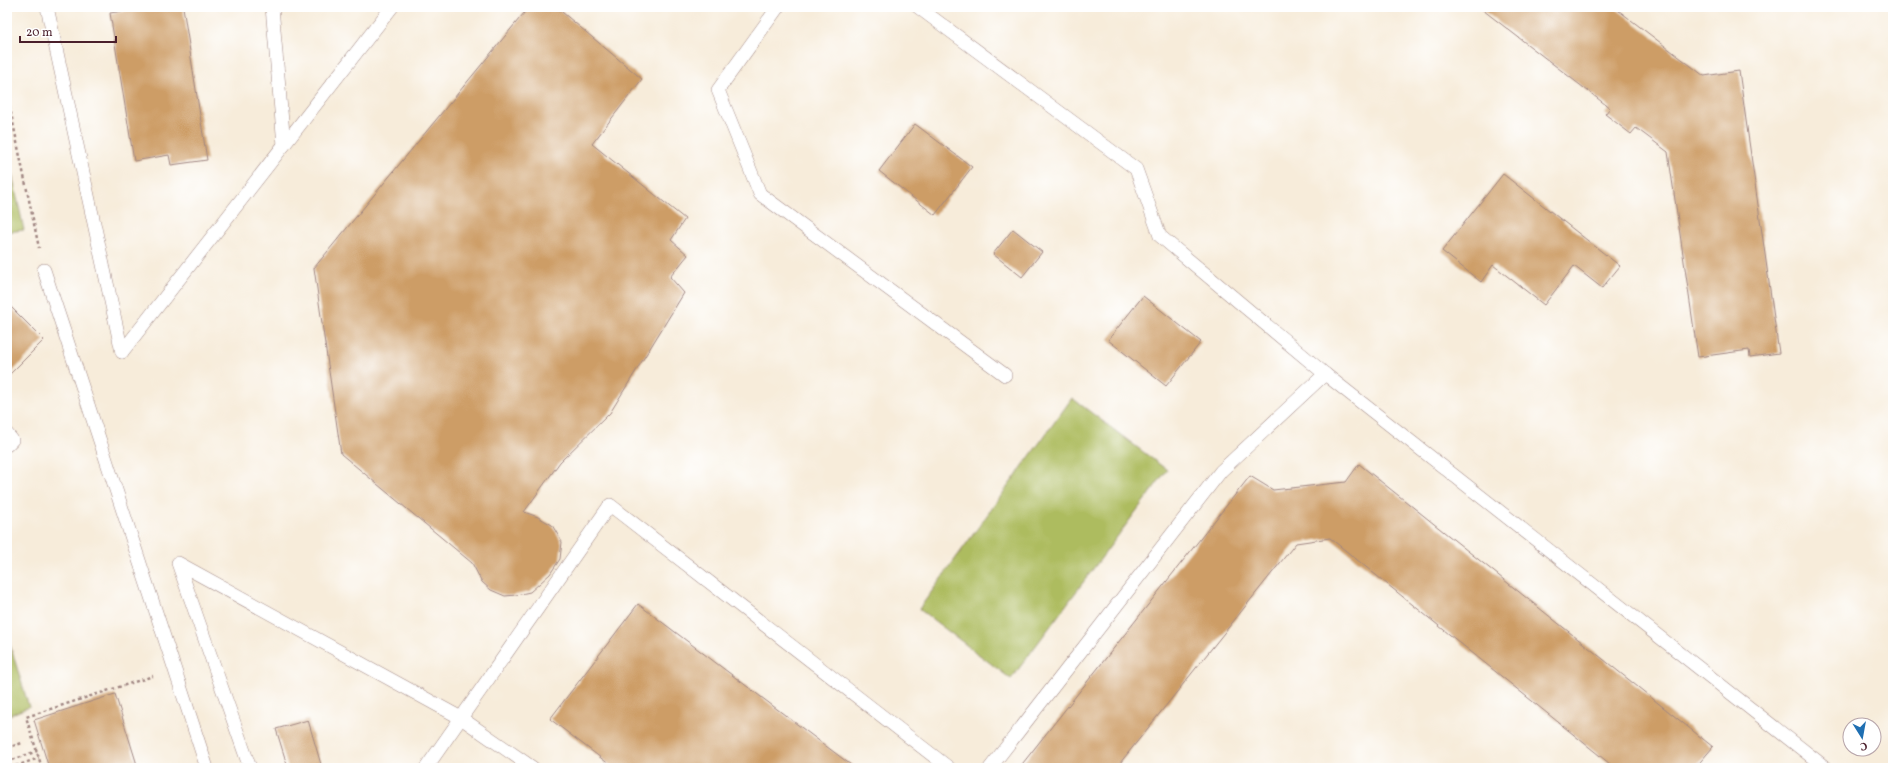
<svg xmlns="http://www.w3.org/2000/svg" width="1900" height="775" viewBox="0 0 1900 775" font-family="Vollkorn,serif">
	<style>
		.green { fill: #adbc5f; stroke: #7c6e45 }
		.building { fill: #cd9d66 }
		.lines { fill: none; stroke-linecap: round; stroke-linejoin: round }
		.lane-casing { stroke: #a08682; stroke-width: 14 }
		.path { stroke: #a08682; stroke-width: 2.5; stroke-dasharray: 3 3; stroke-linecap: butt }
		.lane { stroke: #fff; stroke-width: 13 }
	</style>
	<rect width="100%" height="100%" fill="#fff"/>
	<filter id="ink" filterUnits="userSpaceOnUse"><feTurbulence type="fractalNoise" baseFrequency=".025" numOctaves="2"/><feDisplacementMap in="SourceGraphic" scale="8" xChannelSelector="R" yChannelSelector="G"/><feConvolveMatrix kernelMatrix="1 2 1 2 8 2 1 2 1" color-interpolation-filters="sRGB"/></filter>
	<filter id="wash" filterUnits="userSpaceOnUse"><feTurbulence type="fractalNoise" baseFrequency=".012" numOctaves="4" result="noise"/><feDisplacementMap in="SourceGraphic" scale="16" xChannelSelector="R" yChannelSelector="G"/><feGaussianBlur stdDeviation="0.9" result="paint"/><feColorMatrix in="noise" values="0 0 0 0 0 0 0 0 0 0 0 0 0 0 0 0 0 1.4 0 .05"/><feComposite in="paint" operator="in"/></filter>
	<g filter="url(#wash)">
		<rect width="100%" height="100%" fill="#f7ecda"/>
		<g class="green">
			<polygon points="7,151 24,230 7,232"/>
			<polygon points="1072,398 1167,470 1011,679 919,609"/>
			<polygon points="7,635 29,707 7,716"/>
		</g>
		<g id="blocks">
			<g class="building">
				<polygon points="148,7 183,7 207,160 171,165 169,155 134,161 110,13"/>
				<polygon points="529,7 556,7 642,79 592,144 685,219 671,240 688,255 670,277 684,293 610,413 560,462 524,512 538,517 552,525 562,542 560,559 550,574 530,592 516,595 505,596 491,590 482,582 472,563 341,454 314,268"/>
				<polygon points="1479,7 1614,7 1704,76 1739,71 1779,353 1750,357 1749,350 1698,357 1668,152 1636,128 1631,134 1605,114 1610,108"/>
				<polygon points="915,124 972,167 935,215 879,171"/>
				<polygon points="1503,174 1620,266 1602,288 1574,266 1544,305 1493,265 1481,282 1442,251"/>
				<polygon points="1013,229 1042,252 1022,277 993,254"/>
				<polygon points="1143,296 1201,342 1166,386 1108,340"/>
				<polygon points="7,303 44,340 7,377"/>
				<polygon points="1359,464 1713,747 1695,768 1615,768 1330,538 1296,543 1116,768 1019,768 1250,476 1273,490 1346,482"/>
				<polygon points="638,604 855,768 614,768 550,719"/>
				<polygon points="115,694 138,768 49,768 34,720"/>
				<polygon points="308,720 322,768 288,768 276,729"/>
			</g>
		</g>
	</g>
	<g filter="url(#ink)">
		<use href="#blocks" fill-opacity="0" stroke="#a08682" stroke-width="1"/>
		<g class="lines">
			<defs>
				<g id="lane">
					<polyline points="47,7 122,352"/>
					<polyline points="272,7 284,145"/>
					<polyline points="778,7 718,90 760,194 1005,375"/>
					<polyline points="918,7 1136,169 1160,236 1325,374 1826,768"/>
					<polyline points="44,270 207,768"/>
					<polyline points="122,352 392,7"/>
					<polyline points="7,434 12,440 7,445"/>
					<polyline points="250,768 178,563 461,718 610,505 949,768"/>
					<polyline points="426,768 461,718 533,768"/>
					<polyline points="990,768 1221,471 1325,374"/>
				</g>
			</defs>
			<use href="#lane" class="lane-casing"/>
			<g class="path">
				<polyline points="7,94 39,248"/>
				<polyline points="7,748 22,743"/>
				<polyline points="7,762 37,751"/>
				<polyline points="10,768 39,758"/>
				<polyline points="42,768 26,717 153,676"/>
			</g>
			<use href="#lane" class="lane"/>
		</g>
	</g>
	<rect width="1900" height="775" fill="none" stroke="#fff" stroke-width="24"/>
	<g transform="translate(1862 737) rotate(169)"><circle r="19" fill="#ffffff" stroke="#b7a5aa"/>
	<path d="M0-3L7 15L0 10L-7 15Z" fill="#1f6fb2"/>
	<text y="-6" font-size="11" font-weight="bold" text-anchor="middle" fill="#4a1f2b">С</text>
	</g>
	<path d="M20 36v6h96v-6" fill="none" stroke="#4a1f2b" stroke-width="2"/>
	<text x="26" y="36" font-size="12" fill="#4a1f2b" stroke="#ffffff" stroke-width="3" paint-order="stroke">20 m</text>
</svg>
